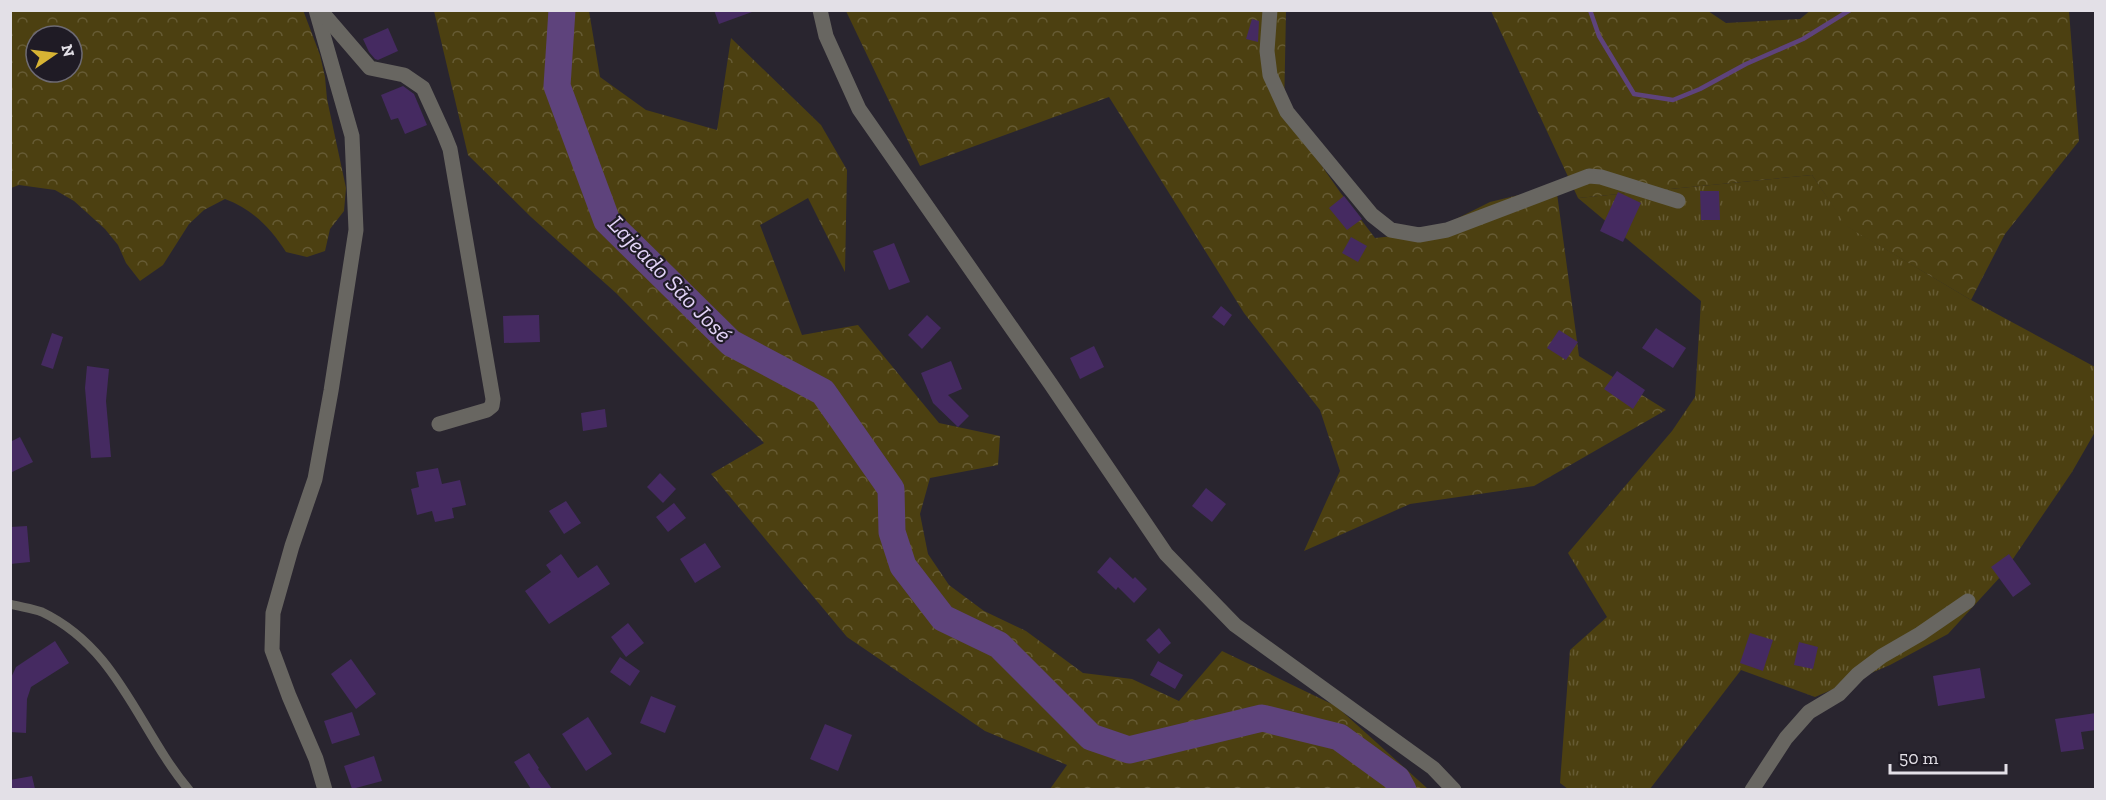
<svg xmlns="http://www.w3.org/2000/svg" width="2106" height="800" viewBox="0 0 2106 800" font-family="'Zilla Slab',serif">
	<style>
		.grass { fill: url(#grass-tufts) }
		.forest { fill: url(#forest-crowns); fill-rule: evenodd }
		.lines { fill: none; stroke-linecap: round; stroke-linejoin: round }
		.stream { stroke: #5e437c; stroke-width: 4.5 }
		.river { stroke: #5e437c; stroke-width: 27 }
		.building { fill: #452a61 }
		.service { stroke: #686661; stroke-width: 9 }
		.minor { stroke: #686661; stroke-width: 15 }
		.labels { text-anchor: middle; stroke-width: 4.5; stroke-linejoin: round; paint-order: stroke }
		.water-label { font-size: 24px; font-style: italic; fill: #e2d3f7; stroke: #1f1b25 }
	</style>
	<defs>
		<pattern id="grass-tufts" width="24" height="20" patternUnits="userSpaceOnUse" patternTransform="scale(1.5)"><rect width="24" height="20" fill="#4c4011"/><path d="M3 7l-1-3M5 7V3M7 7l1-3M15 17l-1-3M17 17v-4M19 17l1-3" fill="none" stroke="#665b34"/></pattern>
		<pattern id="forest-crowns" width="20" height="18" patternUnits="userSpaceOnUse" patternTransform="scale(1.5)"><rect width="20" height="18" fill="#4c4011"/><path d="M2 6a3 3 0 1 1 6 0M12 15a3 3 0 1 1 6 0" fill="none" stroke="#665b34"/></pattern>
	</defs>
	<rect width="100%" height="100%" fill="#29252f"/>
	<polygon class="grass" points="1812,175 1847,226 1971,300 2095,367 2095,432 2072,472 2002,575 1948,634 1890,665 1815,697 1741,670 1650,789 1568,789 1560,783 1570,650 1607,617 1568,553 1672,431 1695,397 1701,301 1578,198"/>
	<g class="forest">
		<path d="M 303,10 L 320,55 L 325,77 L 327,99 L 346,188 L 344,211 L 330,229 L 325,251 L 307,257 L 286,252 C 271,228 252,209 225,199 L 204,210 L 189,224 L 163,265 L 140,281 L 126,263 L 118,245 L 105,229 L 74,201 L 55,190 L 19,185 L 11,188 L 11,11 ZM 36,36 L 72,36 L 72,72 L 36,72 Z"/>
		<polygon points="1811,10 2069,11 2079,141 2005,234 1971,300 1846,226 1812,175 1578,198 1491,11 1708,11 1726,23 1800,19"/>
		<polygon points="434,11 589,11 600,77 646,110 717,130 731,38 821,125 847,170 845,272 808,198 760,225 802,335 858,325 939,423 1000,436 998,465 930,478 920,514 928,554 949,585 984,611 1026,631 1083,673 1132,679 1179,701 1222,651 1336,706 1428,789 1050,789 1067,765 985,731 847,637 711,474 764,443 616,293 531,217 468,155"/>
		<polygon points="846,11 1286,11 1284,112 1340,192 1375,238 1430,232 1490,202 1556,186 1579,356 1666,410 1534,486 1410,504 1304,551 1340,471 1320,410 1244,313 1109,97 920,166"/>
	</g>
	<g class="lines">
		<polyline class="stream" points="1590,10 1599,36 1634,94 1673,100 1700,89 1746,64 1803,39 1850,10"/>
		<polyline class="river" points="562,10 557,86 607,221 731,343 823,392 891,489 892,532 903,566 943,618 999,645 1091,737 1129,750 1262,718 1339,737 1397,779 1403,790"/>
	</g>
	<g class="building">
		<polygon points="714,10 751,10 752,12 719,24"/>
		<polygon points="1252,19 1259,21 1258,42 1246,39"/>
		<polygon points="388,28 398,51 378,60 375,59 369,52 363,39"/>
		<polygon points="403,86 414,94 427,125 405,134 398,118 391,120 381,95"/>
		<polygon points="1700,191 1719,191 1720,220 1701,220"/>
		<polygon points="1618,192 1641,203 1623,242 1600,231"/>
		<polygon points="1344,196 1362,219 1347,230 1329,208"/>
		<polygon points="1351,237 1367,246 1358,262 1342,253"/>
		<polygon points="894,243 910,282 889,290 873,251"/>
		<polygon points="1221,306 1232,315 1224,326 1212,317"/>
		<polygon points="539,315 540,342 504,343 503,316"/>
		<polygon points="927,315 941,328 922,349 908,335"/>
		<polygon points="1656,328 1686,348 1673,368 1642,348"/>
		<polygon points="1559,330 1578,342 1566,360 1547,348"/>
		<polygon points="52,333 63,337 53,369 41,365"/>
		<polygon points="1094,346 1104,367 1080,379 1070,358"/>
		<polygon points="951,361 962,389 948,395 969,416 958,427 933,403 921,373"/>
		<polygon points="87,366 109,369 106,401 111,457 91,458 85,388"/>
		<polygon points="1617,371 1645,390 1633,409 1604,389"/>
		<polygon points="605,409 607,427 583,431 581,413"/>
		<polygon points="20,437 33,462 10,473 10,442"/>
		<polygon points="438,468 442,484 460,480 466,505 452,508 454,518 435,522 432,511 417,515 411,489 419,487 416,472"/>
		<polygon points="660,473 676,489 663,503 647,487"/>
		<polygon points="1206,488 1226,504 1212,522 1192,506"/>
		<polygon points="566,501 581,523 564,534 549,511"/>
		<polygon points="674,503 686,518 668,532 656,517"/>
		<polygon points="27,526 30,562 10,564 10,527"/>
		<polygon points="705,543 721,567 695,583 680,559"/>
		<polygon points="561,554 578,578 597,565 610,584 549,624 525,591 551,572 546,565"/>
		<polygon points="2009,554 2031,584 2013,597 1991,567"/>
		<polygon points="1110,557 1133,579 1135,577 1147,589 1134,603 1118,587 1116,590 1097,572"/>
		<polygon points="628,623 644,643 626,657 611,637"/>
		<polygon points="1159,628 1171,643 1159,654 1146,640"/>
		<polygon points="1750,633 1773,640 1763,671 1740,663"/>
		<polygon points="55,641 69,663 31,687 27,699 26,733 10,732 10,680 16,667"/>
		<polygon points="1799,642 1818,647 1813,669 1794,665"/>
		<polygon points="620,657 640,671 630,686 610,672"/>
		<polygon points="351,659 376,694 356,709 331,674"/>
		<polygon points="1158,661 1183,675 1175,689 1150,675"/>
		<polygon points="1980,668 1985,698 1938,706 1933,676"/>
		<polygon points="651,696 676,706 665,733 640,723"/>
		<polygon points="352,712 360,735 332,744 324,721"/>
		<polygon points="2096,713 2096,730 2081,732 2084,749 2061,752 2055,719"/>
		<polygon points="588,717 612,754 586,771 562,734"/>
		<polygon points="825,724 852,735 838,771 810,759"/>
		<polygon points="529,753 539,768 538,769 552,789 531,789 514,762"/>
		<polygon points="374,756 382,781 352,789 344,766"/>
		<polygon points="32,776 35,789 10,789 10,780"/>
	</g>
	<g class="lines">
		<path class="service" d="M 10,604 C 20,607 32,608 42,612 C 119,649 138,729 189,790"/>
		<g class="minor">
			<polyline points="316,10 352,136 356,230 331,391 315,479 292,546 273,613 272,650 289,696 316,759 325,790"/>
			<polyline points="320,10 370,68 404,75 423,88 444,134 450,149 493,399 492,406 487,410 439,424"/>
			<polyline points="820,10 826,36 859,109 1050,383 1166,554 1235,625 1433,768 1454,790"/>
			<polyline points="1270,10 1267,51 1270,75 1287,112 1372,215 1391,230 1419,235 1447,230 1589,176 1601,177 1678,201"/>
			<polyline points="1752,790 1786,738 1809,712 1839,694 1858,674 1882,656 1920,634 1968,601"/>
		</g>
	</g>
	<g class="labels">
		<g class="water-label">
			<text transform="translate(670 279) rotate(46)" y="8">Lajeado São José</text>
		</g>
	</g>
	<rect width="2106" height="800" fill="none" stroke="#e3e0e7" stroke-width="24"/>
	<g transform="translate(54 54) rotate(76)"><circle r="28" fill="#1f1b25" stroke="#6d6a73" stroke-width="1.5"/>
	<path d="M0-4.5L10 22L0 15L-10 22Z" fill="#d7b434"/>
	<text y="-9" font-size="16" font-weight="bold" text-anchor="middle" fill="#e3e0e7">N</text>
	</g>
	<path d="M1890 764v9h116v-9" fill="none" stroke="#e3e0e7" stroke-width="3"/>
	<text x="1899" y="764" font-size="18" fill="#e3e0e7" stroke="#1f1b25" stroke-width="4.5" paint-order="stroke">50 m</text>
</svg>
